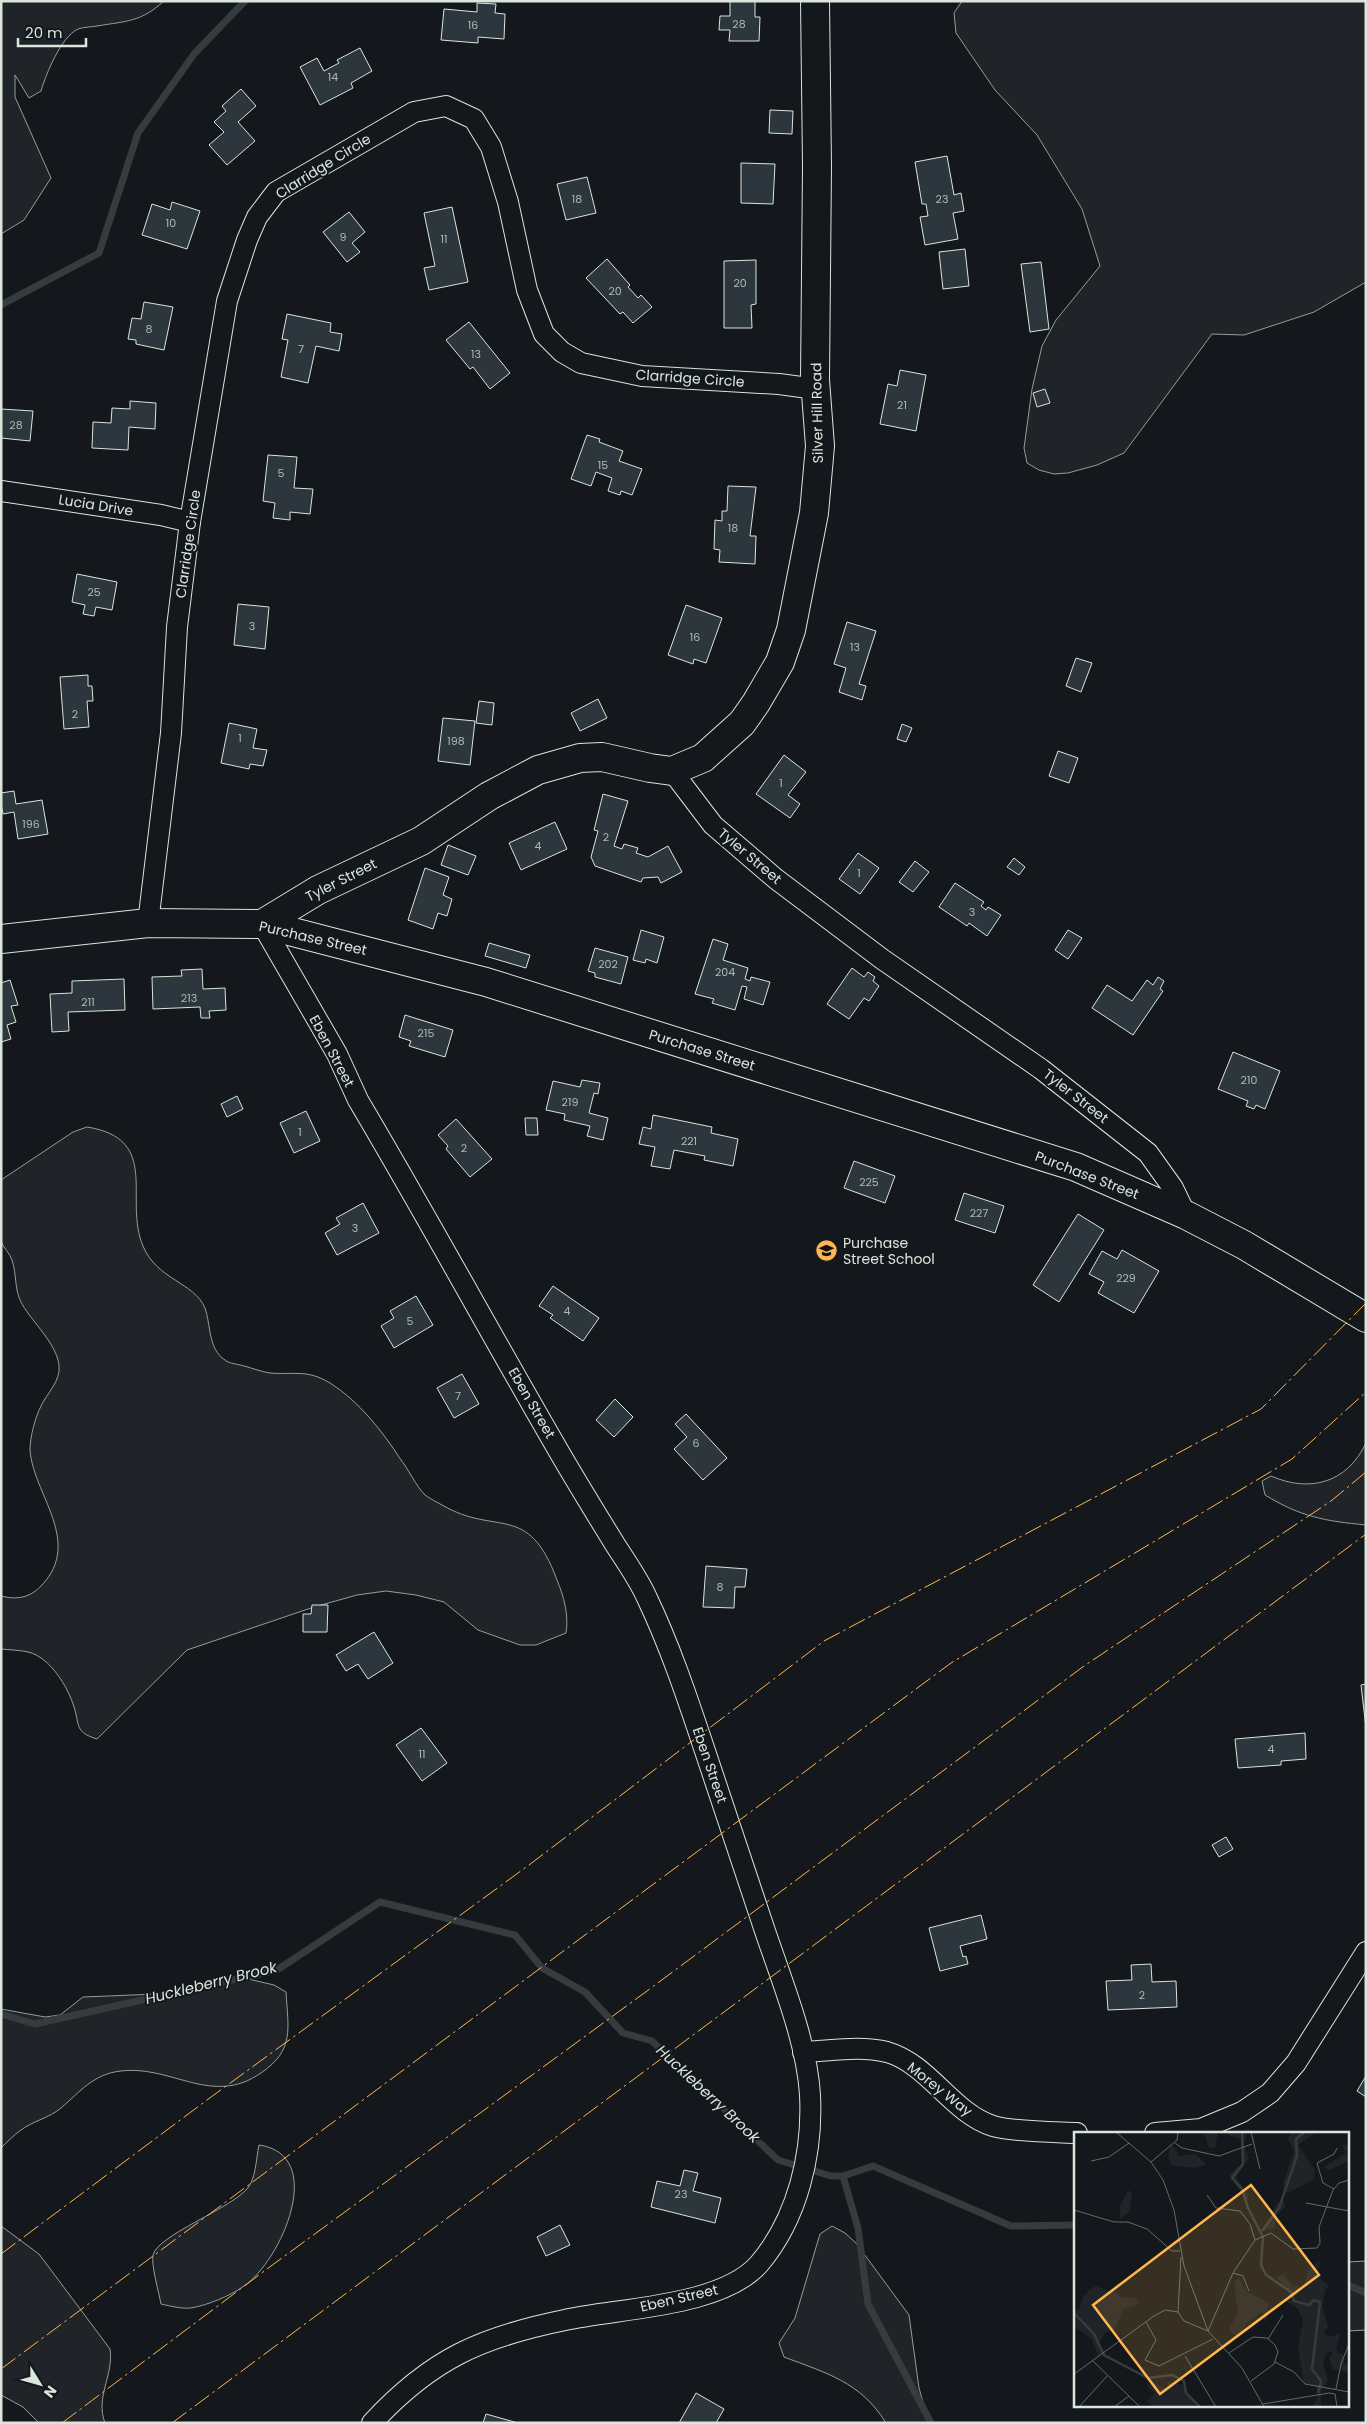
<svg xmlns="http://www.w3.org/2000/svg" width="1367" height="2424" viewBox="0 0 1367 2424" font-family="Poppins,sans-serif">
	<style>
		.green { fill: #202428; stroke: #939e99 }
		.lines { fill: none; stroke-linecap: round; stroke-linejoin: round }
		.stream { stroke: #363b3e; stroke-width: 7 }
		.building { fill: #2c363c; stroke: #d8e6dc }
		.street-casing { stroke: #d8e6dc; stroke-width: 22 }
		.secondary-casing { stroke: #d8e6dc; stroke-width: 30 }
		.street { stroke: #14181c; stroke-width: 20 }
		.secondary { stroke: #14181c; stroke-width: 28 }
		.power { stroke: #ffb74d; stroke-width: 1; stroke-dasharray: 18 4 2.5 4; stroke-linecap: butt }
		.labels { text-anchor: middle; stroke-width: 4; stroke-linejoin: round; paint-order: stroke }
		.number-label { font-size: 11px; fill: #adbab4 }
		.street-label { font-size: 14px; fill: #d8e6dc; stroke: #14181c }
		.poi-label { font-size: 14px; fill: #d8e6dc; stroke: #14181c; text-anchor: start }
		.water-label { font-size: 15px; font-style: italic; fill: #d8e6dc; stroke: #14181c }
		.inset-river { fill: none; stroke: #363b3e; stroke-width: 2.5 }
		.inset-road { fill: none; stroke: #626a69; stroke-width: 1 }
		.view { fill: #ffb74d; fill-opacity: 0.15; stroke: #ffb74d; stroke-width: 2.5 }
		.inset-edge { fill: none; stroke: #d8e6dc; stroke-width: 2.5 }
	</style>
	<rect width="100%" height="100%" fill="#14181c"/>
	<g class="green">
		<path d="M 1,1 L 164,1 C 141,22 127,21 97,26 C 92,27 83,27 78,29 C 61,37 46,74 41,91 L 29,98 L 15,75 L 15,97 L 51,178 L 24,220 L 1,234 Z"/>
		<polygon points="962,1 1366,1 1366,282 1314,312 1244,335 1212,334 1124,453 1097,465 1068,473 1054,474 1039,470 1027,463 1024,448 1032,389 1042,346 1056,320 1100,266 1082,209 1037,135 995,90 956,33 954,13"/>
		<path d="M 87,1127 C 162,1139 123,1199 143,1246 C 157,1280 194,1282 205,1308 C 211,1325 208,1349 225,1360 C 230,1364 238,1364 244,1366 C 252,1368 262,1372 270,1373 C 294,1375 307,1369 330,1383 C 359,1401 383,1432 401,1460 C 409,1470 416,1486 425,1495 C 430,1499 437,1502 442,1505 C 497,1537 528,1501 557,1580 C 564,1597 569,1615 566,1633 L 536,1645 L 520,1645 L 478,1630 L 444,1602 L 416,1595 L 386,1591 L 357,1595 L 314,1607 L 187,1650 L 97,1739 C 74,1732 80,1725 74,1707 C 68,1687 50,1657 28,1652 C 20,1650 10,1650 1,1649 L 1,1596 C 17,1600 30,1598 42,1585 C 83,1541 33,1494 30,1450 C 30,1437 35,1418 41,1406 C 47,1393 61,1381 59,1365 C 56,1343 33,1323 22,1304 C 14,1290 17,1275 12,1260 C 10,1253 3,1248 1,1241 C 0,1222 1,1199 1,1180 L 73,1132 Z"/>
		<path d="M 1366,1443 L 1366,1525 C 1325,1521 1301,1517 1265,1495 L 1262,1481 L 1271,1476 C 1310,1493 1347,1483 1366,1443 Z"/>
		<path d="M 244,1978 L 274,1985 L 286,1992 C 288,2028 295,2050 261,2073 C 212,2107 172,2065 121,2071 C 93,2074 80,2092 61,2108 C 49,2118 33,2121 21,2130 C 14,2135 7,2142 1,2148 L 1,2009 L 45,2017 L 60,2015 L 83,1997 L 157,1994 Z"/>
		<path d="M 259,2145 C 328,2155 281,2261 244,2286 C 230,2296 208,2305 191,2308 C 182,2309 170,2306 161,2304 C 159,2293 151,2265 153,2255 C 158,2235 228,2210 247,2189 C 256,2179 256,2159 259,2145 Z"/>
		<path d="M 1,2226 L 39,2254 L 110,2349 C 114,2375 95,2397 105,2423 L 39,2423 L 23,2407 L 1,2395 Z"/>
		<path d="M 832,2226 L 845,2233 L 856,2243 L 909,2315 L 919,2388 L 929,2423 L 886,2423 C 861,2382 826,2373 784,2357 L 779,2343 L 795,2318 L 820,2234 Z"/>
		<polygon points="1366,2261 1366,2330 1348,2331 1348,2262"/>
	</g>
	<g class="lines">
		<g class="stream">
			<polyline points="1,305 99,253 138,133 194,54 245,1"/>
			<polyline points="1,2014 35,2024 277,1970 380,1902 515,1935 542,1968 585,1992 623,2033 652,2041 778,2160 831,2176 843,2176 873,2166 1011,2226 1076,2225"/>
			<polyline points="843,2176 858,2228 868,2304 931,2423"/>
			<polyline points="1348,2285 1366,2293"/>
		</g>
	</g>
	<g class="building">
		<polygon points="730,1 755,1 755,17 760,17 759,41 729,41 730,30 719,30 720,16 730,16"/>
		<polygon points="477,3 496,4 495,13 505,14 504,39 478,37 478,43 441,40 444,9 477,12"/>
		<polygon points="360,48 372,71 351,83 353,88 320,105 300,67 317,58 324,71 339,63 337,60"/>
		<polygon points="241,89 256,106 238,122 255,141 227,165 209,145 224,132 214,122 226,111 222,106"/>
		<polygon points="770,110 793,111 792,134 769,133"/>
		<polygon points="947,156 954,195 961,193 964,211 953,213 958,239 925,245 920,217 928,216 926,204 922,204 915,162"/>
		<polygon points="741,163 775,164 773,204 741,203"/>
		<polygon points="587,177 596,213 566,220 557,184"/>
		<polygon points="172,202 200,211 187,249 142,235 152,204 170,210"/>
		<polygon points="452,207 468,282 429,290 424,268 435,266 424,213"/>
		<polygon points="349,212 365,232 352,243 360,252 347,262 323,232"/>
		<polygon points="965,249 969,286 943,289 939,252"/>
		<polygon points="607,259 630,285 628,287 638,298 641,295 652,307 633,323 623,312 620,314 586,278"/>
		<polygon points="756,260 756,304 751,305 752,328 724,328 724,261"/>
		<polygon points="1041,262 1049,329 1030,332 1021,264"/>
		<polygon points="144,302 173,307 164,350 136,344 136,340 128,339 132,318 141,319"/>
		<polygon points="287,314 331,323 330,332 342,334 339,351 316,346 308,383 281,377 288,340 282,339"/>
		<polygon points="469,322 510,373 490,389 473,367 470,369 446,340"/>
		<polygon points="900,370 926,375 916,431 880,424 888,384 897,386"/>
		<polygon points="1045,389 1050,403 1037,407 1033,393"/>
		<polygon points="130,401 156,403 155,429 129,427 128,450 92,448 93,422 111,423 112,408 130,409"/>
		<polygon points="1,409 33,411 30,441 1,438"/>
		<polygon points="587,435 600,439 599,442 623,451 619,461 642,469 632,495 621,491 620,495 608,491 612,478 596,472 591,486 571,479"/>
		<polygon points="268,455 297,457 294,488 313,489 310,514 290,512 290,520 273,518 275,503 263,501"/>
		<polygon points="728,486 756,487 750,536 756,536 755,564 719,562 720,550 714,549 715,520 722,521 722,511 727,511"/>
		<polygon points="77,574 117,582 112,610 96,607 94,616 83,614 85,605 72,602"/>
		<polygon points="238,604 269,607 265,649 234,645"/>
		<polygon points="686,605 722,618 706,663 694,659 693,664 668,655"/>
		<polygon points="847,622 876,631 859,684 866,686 862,700 839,692 846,668 834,664"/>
		<polygon points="1076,658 1092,663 1081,692 1066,686"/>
		<polygon points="88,675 88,686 92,686 93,701 87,701 89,727 64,729 60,677"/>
		<polygon points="598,699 607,718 580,731 571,713"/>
		<polygon points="479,701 494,703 492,725 476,723"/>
		<polygon points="443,718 475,721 470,765 438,761"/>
		<polygon points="229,723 257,729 253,748 267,750 263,766 250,764 249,769 221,763"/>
		<polygon points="902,724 912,728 906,742 897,739"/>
		<polygon points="1058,751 1078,758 1069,783 1049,776"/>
		<polygon points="784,755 806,772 788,795 800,804 790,818 756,794"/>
		<polygon points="14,791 16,804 42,800 48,834 18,839 14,812 3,814 1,804 1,793"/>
		<polygon points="603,794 628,801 614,846 622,849 624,844 638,848 636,853 648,857 668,846 682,872 661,883 658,877 643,878 641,882 595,866 591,857 598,831 594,830"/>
		<polygon points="555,822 567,849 521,870 509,843"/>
		<polygon points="448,845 476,856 468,875 441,865"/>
		<polygon points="858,853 879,868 860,894 839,879"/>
		<polygon points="1014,858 1025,867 1019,875 1007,867"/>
		<polygon points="915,861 929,872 913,892 899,882"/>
		<polygon points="425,868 449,877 443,895 452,899 447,916 438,913 433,929 408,920"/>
		<polygon points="955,883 984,902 981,906 986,910 988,907 1001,915 987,936 969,923 967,926 939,907"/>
		<polygon points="641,930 664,937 657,963 646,959 645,963 633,960"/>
		<polygon points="1068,930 1082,938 1068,959 1055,950"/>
		<polygon points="713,939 728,944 723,960 748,968 745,979 750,981 751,977 770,982 763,1005 744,999 747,987 742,986 735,1010 712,1003 714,999 695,994"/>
		<polygon points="489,943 530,955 526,968 485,956"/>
		<polygon points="595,948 628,957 621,984 595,977 595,973 588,971"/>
		<polygon points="852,968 864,977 868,972 875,977 873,981 879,986 869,1001 864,998 849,1019 827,1004"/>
		<polygon points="202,969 203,989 225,988 226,1010 209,1011 210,1018 201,1018 200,1007 153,1009 152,977 182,976 181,970"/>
		<polygon points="1158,977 1164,981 1160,989 1163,991 1133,1035 1092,1008 1107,985 1132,1001 1147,980 1153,985"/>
		<polygon points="124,979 125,1010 68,1012 69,1031 52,1032 50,994 72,993 72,981"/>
		<polygon points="10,980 18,1005 11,1006 16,1022 7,1025 11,1039 1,1042 1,983"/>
		<polygon points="405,1015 453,1030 445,1057 409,1046 411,1041 399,1037"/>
		<polygon points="1233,1052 1280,1071 1265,1109 1256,1105 1254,1109 1246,1106 1248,1101 1218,1089"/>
		<polygon points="582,1080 600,1083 598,1094 594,1093 589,1113 608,1118 603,1140 587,1136 590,1126 564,1120 565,1114 546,1110 553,1081 580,1087"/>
		<polygon points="237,1096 243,1109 227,1117 221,1104"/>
		<polygon points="306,1111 320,1141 294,1153 280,1123"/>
		<polygon points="653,1115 712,1127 711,1133 738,1139 733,1166 704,1160 705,1156 674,1150 670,1169 651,1166 655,1147 639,1144 643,1127 651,1129"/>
		<polygon points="525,1118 537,1118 538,1135 526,1135"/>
		<polygon points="456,1119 492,1159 470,1177 446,1149 448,1146 438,1135"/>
		<polygon points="854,1161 895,1176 885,1203 844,1188"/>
		<polygon points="964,1193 1004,1206 995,1233 955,1220"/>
		<polygon points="363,1203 379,1233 337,1255 325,1233 340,1224 336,1218"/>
		<polygon points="1078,1214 1104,1230 1059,1302 1033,1285"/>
		<polygon points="1122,1250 1159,1271 1134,1313 1098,1293 1104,1282 1089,1274 1102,1251 1117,1259"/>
		<polygon points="553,1286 599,1318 583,1341 550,1318 553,1315 539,1306"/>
		<polygon points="416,1296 433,1325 394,1348 381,1326 394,1318 390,1311"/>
		<polygon points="462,1374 479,1404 454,1418 437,1388"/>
		<polygon points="615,1399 633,1417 614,1437 596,1420"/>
		<polygon points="686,1414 727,1458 703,1480 674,1449 687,1437 675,1424"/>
		<polygon points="706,1566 747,1569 745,1587 735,1587 734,1608 703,1607"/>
		<polygon points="312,1605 328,1605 327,1632 303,1632 303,1614 311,1614"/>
		<polygon points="374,1632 393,1663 368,1679 358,1664 346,1671 336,1655"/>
		<polygon points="1366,1684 1366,1728 1361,1685"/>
		<polygon points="421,1728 447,1763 422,1781 396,1745"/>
		<polygon points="1305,1733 1306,1759 1281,1761 1281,1765 1238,1768 1235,1739"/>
		<polygon points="1226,1837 1233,1849 1219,1857 1212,1845"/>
		<polygon points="981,1915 987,1939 960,1946 963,1957 966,1956 968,1964 940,1971 929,1928"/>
		<polygon points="1151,1964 1152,1982 1176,1981 1177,2007 1108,2010 1106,1981 1132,1980 1131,1965"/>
		<polygon points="1366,2076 1366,2097 1357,2091"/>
		<polygon points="684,2170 698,2173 693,2191 721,2198 715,2223 651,2207 657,2181 680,2186"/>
		<polygon points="560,2225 570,2245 546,2256 537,2237"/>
		<polygon points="696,2393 724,2409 716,2423 679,2423"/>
		<polygon points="486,2414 518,2423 483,2423"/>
	</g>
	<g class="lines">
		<defs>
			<g id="street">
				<polyline points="1,491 161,515 190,522"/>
				<polyline points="672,771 713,825 776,879 882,959 1041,1069 1148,1153 1173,1188 1186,1215"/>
				<polyline points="148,923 171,733 177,627 190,522 227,301 247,240 257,217 276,192 414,112 446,106 474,119 491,147 508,202 527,290 544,334 562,352 581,363 642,376 779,384 816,389"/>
				<path d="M 262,924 L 337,1054 L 358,1100 C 425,1213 488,1329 554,1443 C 574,1478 595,1512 616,1546 C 627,1563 639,1580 647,1598 C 669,1644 686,1694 702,1742 C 722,1802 742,1862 762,1922 C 779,1974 807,2040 810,2095 C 813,2153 798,2218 759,2264 C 721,2307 619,2308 565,2320 C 481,2337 431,2359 372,2423"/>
				<path d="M 803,2052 C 830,2051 860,2045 887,2052 C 929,2064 952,2113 993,2126 C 1012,2132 1056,2132 1077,2133"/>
				<polyline points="1155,2133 1201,2129 1242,2112 1270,2093 1296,2063 1366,1952"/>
			</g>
			<g id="secondary">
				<polyline points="262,924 318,890 421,841 489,796 538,770 580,758 602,757 650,768 672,771 703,758 742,723 756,703 780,662 791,630 814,513 820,446 815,380 817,166 815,1"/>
				<polyline points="1,939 148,923 262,924 486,982 1076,1167 1186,1215 1244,1245 1366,1318"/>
			</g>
		</defs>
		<use href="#street" class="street-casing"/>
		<use href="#secondary" class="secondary-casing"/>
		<use href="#street" class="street"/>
		<use href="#secondary" class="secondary"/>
		<g class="power">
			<polyline points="1,2254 207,2100 529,1865 824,1641 1261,1409 1366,1303"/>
			<polyline points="1,2369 951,1663 1292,1459 1366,1392"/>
			<polyline points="62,2423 271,2266 647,1991 1084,1666 1331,1501 1366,1472"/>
			<polyline points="172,2423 1366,1534"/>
		</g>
	</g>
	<defs>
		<symbol id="school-disc" viewBox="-11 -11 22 22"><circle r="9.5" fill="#ffb74d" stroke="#14181c"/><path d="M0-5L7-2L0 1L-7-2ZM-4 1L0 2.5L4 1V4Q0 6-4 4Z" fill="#111"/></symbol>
	</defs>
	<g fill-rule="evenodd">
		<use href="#school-disc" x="814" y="1238" width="25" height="25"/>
	</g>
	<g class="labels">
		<g class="number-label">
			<text x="739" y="28">28</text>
			<text x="473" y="29">16</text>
			<text x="333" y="81">14</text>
			<text x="577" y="203">18</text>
			<text x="942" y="203">23</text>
			<text x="171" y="227">10</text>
			<text x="343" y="241">9</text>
			<text x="444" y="243">11</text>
			<text x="740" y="287">20</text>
			<text x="615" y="295">20</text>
			<text x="149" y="333">8</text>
			<text x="301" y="353">7</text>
			<text x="476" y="358">13</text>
			<text x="902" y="409">21</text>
			<text x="16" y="429">28</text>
			<text x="603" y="469">15</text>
			<text x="281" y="477">5</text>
			<text x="733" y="532">18</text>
			<text x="94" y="596">25</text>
			<text x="252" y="630">3</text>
			<text x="695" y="641">16</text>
			<text x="855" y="651">13</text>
			<text x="75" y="718">2</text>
			<text x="240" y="742">1</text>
			<text x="456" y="745">198</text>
			<text x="781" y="787">1</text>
			<text x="31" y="828">196</text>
			<text x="606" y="841">2</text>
			<text x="538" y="850">4</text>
			<text x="859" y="877">1</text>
			<text x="972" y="916">3</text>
			<text x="608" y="968">202</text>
			<text x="725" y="976">204</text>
			<text x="189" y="1002">213</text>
			<text x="88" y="1006">211</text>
			<text x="426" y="1037">215</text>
			<text x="1249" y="1084">210</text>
			<text x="570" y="1106">219</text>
			<text x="300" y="1136">1</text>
			<text x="689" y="1145">221</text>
			<text x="464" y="1152">2</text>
			<text x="869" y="1186">225</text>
			<text x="979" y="1217">227</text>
			<text x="355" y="1232">3</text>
			<text x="1126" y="1282">229</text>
			<text x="567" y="1315">4</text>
			<text x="410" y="1325">5</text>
			<text x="458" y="1400">7</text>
			<text x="696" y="1447">6</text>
			<text x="720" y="1591">8</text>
			<text x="1271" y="1753">4</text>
			<text x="422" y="1758">11</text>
			<text x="1142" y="1999">2</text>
			<text x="681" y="2198">23</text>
		</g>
		<g class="street-label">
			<text transform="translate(323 166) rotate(-32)" y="5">Clarridge Circle</text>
			<text transform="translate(690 378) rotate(4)" y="5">Clarridge Circle</text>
			<text transform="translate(817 413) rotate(-91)" y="5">Silver Hill Road</text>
			<text transform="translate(96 505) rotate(9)" y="5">Lucia Drive</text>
			<text transform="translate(188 544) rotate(-82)" y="5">Clarridge Circle</text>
			<text transform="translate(750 856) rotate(40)" y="5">Tyler Street</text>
			<text transform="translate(341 880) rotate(-27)" y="5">Tyler Street</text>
			<text transform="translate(313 938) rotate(13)" y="5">Purchase Street</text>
			<text transform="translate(702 1050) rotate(17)" y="5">Purchase Street</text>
			<text transform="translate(332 1051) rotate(62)" y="5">Eben Street</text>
			<text transform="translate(1076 1096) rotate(38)" y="5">Tyler Street</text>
			<text transform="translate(1087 1175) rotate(21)" y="5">Purchase Street</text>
			<text transform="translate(532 1403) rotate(60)" y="5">Eben Street</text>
			<text transform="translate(710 1765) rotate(71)" y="5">Eben Street</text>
			<text transform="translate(940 2089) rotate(38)" y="5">Morey Way</text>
			<text transform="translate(679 2298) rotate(-13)" y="5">Eben Street</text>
		</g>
		<g class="poi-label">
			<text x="843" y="1248">Purchase<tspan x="843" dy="16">Street School</tspan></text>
		</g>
		<g class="water-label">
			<text transform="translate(211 1983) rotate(-14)" y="5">Huckleberry Brook</text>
			<text transform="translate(708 2094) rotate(43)" y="5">Huckleberry Brook</text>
		</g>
	</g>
	<g transform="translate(1074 2132)">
		<rect width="275" height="275" fill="#14181c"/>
		<path d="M 130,0 L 144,0 L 141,16 L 134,15 ZM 154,0 L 173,0 L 170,12 L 175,26 L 162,45 L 174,62 L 174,71 L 155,43 L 168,31 L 168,17 L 167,7 L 155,4 ZM 217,0 L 243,0 L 224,13 L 241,38 L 240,47 L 214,61 L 210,59 L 209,52 L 220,20 L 214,6 ZM 99,13 L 105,24 L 122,22 L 132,33 L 120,36 L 97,33 L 94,23 L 96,14 ZM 268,13 L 275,13 L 275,29 L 255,38 L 250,35 L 272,21 ZM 54,58 L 58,61 L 55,80 L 46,87 L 46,74 ZM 210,68 L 211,75 L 201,85 L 201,96 L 191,98 L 202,72 ZM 246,128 L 243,144 L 255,154 L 251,158 L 248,176 L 254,194 L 250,202 L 256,205 L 266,201 L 262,217 L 265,222 L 269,221 L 270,232 L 275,233 L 275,240 L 259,237 L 255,226 L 259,219 L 252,221 L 249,231 L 254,248 L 247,261 L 247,275 L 238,275 L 244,265 L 242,254 L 230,251 L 224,215 L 229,188 L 224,177 L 211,168 L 218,168 L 218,164 L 202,145 L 210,143 L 218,153 L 229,156 L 234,139 ZM 165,145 L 173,160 L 195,171 L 193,177 L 195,183 L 190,191 L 190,182 L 186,181 L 173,191 L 165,204 L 157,201 L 155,197 L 164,181 L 160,151 ZM 21,154 L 42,161 L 49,166 L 61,166 L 66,172 L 49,177 L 41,198 L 31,201 L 25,212 L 27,222 L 24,223 L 17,206 L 0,195 L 0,177 L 5,177 L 10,163 ZM 95,250 L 109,253 L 122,275 L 79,275 L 73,269 L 80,261 L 72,253 L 80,251 L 91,257 Z" fill="#202428"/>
		<path class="inset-river" d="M 168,0 L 169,32 L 158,46 L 168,57 L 174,76 L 189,105 L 187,133 L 192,143 L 217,160 L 220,169 L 235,173 L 240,168 L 246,170 L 238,237 L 247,249 L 244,261M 188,99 L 205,76 L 223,24 L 222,7 L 231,0M 0,181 L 20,202 L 30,223 L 74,246 L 98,243 L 110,249 L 112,261 L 126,275"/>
		<path class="inset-road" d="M 42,0 L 77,30 L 89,48 L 100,78 L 110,134 L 134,199 L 168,236 L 190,275M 177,0 L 186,37M 101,11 L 108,16 L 145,24 L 178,12M 17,29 L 35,25 L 55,11M 77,30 L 103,8 L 104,0M 260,57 L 249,51 L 243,31 L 260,22 L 263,16M 133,63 L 142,76 L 166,79 L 176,92 L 181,108M 232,71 L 275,79M 0,78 L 40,90 L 54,90 L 73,97 L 98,119 L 106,119M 107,125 L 104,180 L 110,189 L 134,199 L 159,141 L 181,108 L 197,101 L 219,117 L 243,116 L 246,111 L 245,95 L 259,58 L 265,51 L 275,48M 159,141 L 169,144 L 175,159M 72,190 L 82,208 L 71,228 L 85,234 L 139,207M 194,207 L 209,183M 155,221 L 179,205 L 193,206 L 201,213 L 204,220 L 200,232 L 177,249M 111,224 L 142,275M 19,229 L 66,275M 201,230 L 220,240 L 231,252 L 275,260M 0,242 L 80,184 L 91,178 L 104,180M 262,257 L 267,232 L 275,212M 189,272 L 255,261 L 261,262 L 263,275M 5,275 L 33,244M 40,275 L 55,264"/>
		<path class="view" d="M 177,53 L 245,143 L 86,262 L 19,173 Z"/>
		<rect width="275" height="275" class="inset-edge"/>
	</g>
	<rect width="1367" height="2424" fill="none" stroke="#d8e6dc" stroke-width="5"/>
	<g transform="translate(40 2384) rotate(127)" stroke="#14181c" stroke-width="4" paint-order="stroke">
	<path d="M0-4L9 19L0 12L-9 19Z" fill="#d8e6dc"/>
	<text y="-8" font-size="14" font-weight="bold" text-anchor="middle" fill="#d8e6dc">N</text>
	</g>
	<path d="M18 38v8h68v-8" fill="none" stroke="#d8e6dc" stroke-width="2.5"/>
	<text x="25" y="38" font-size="15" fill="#d8e6dc" stroke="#14181c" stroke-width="4" paint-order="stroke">20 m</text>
</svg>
